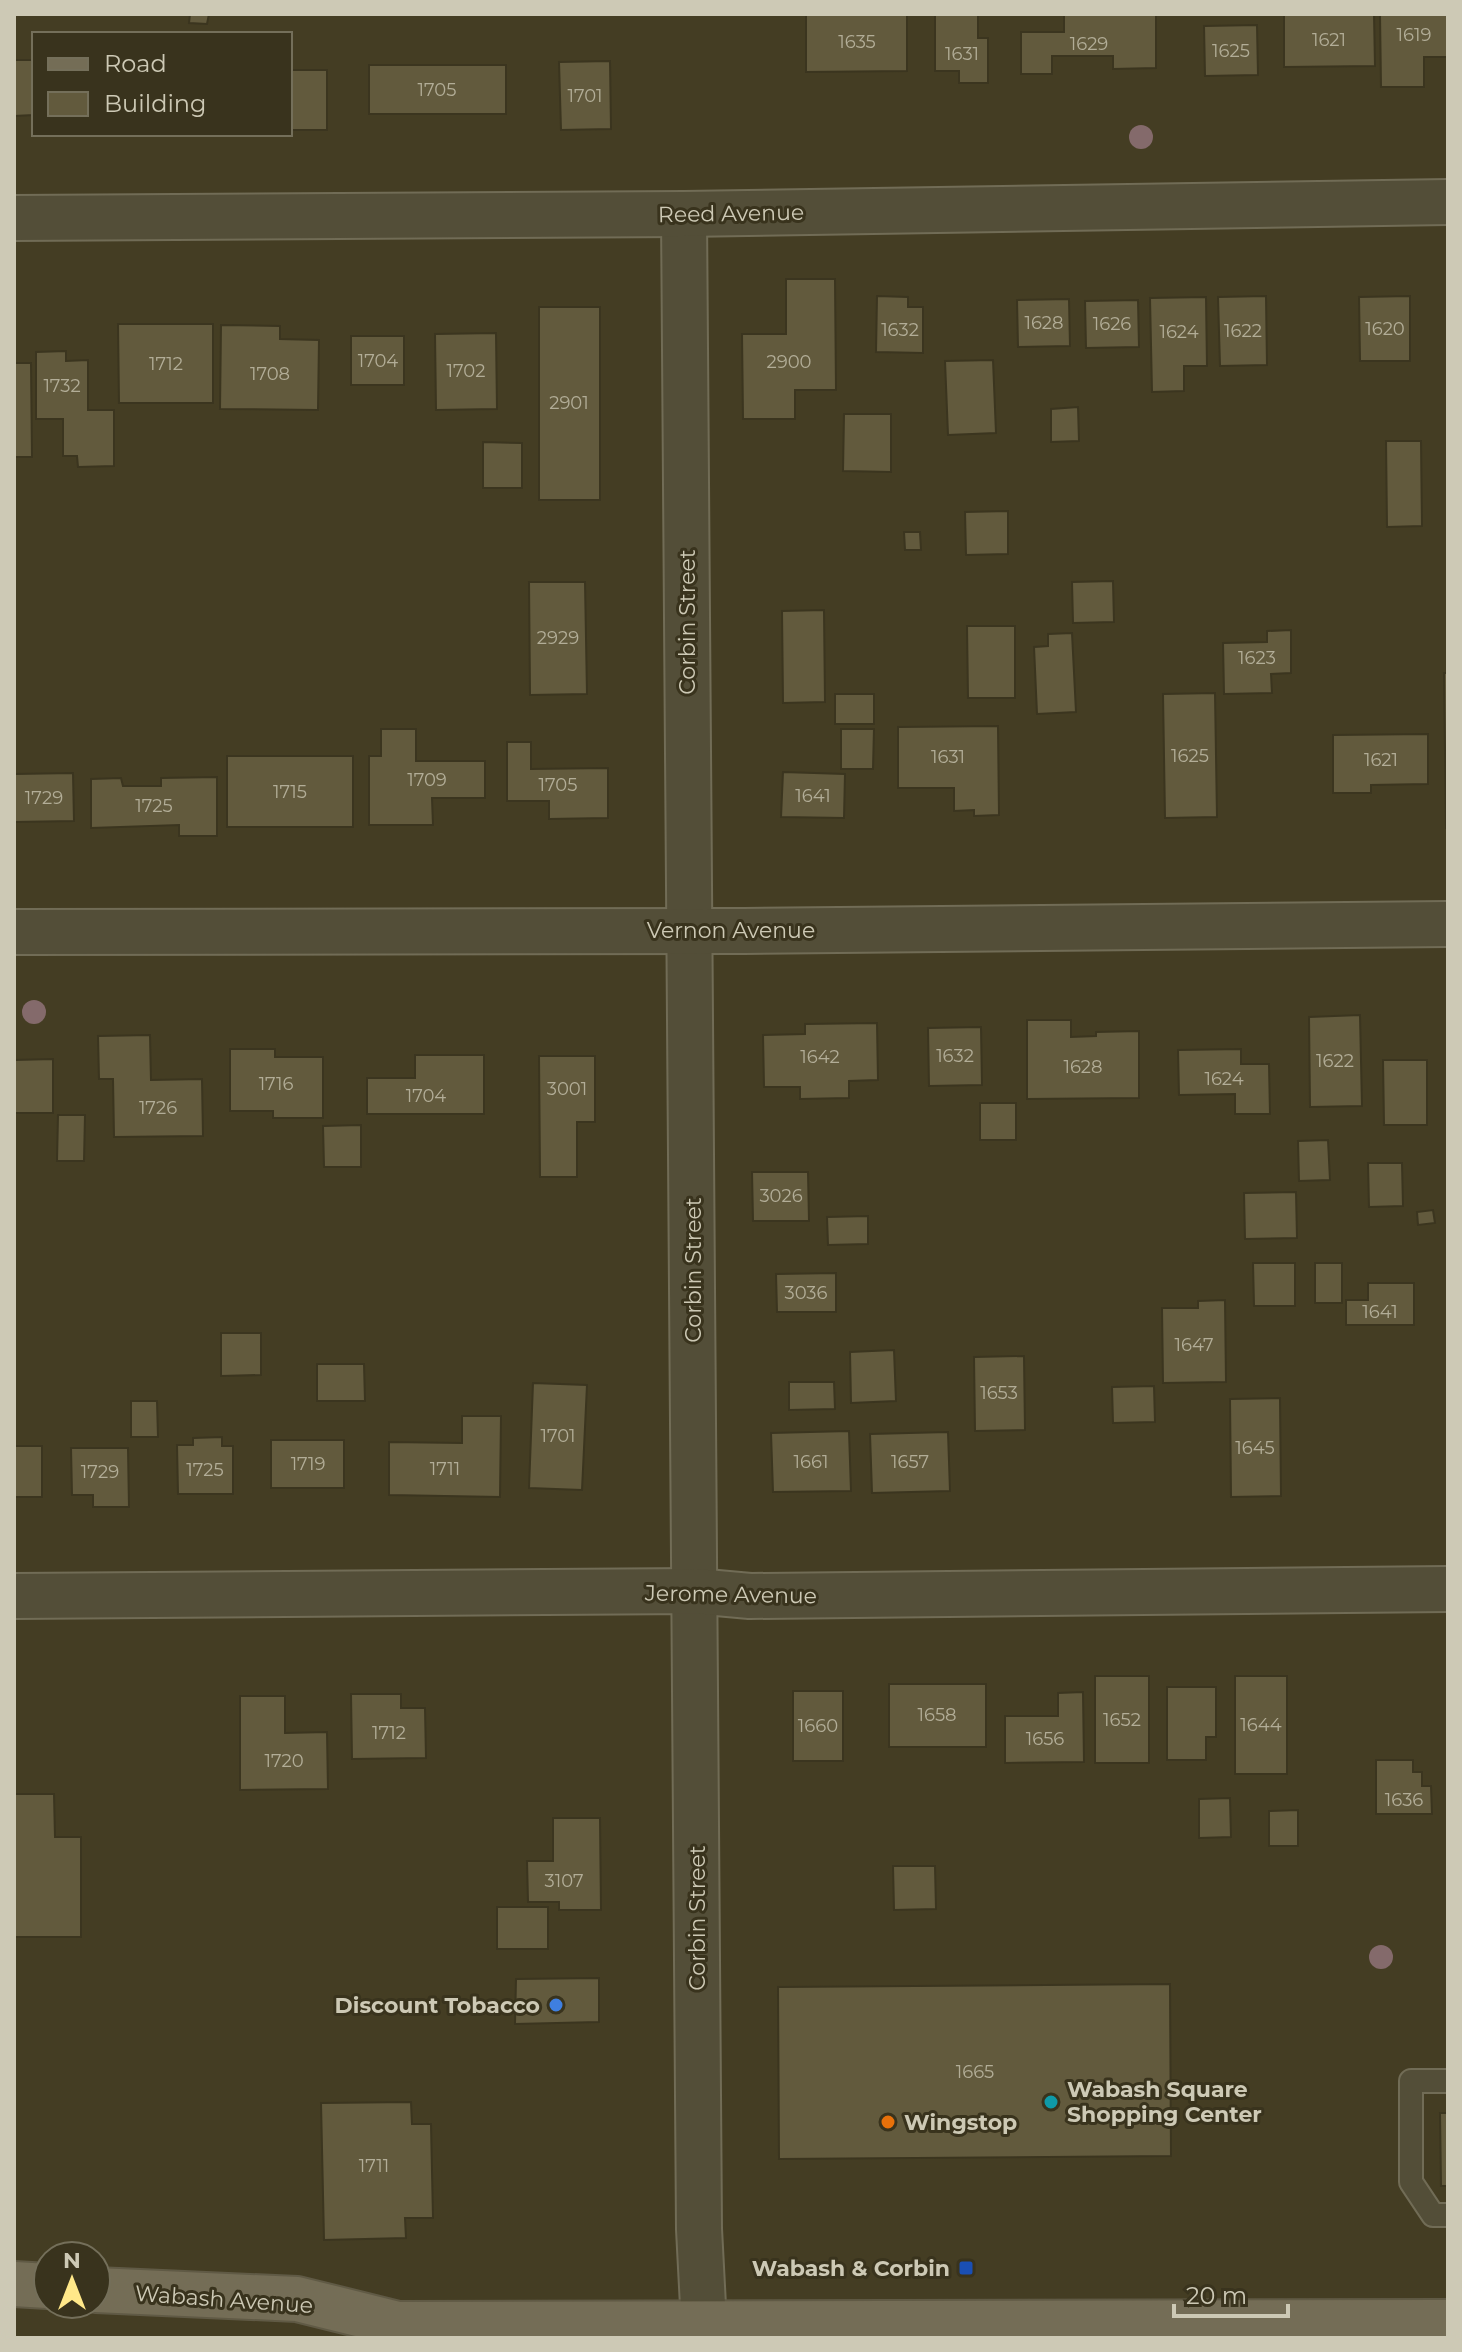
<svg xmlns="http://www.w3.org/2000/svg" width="1462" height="2352" viewBox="0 0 1462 2352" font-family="Montserrat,sans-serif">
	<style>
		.building { fill: #625a3d; stroke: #3b351f; stroke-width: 2 }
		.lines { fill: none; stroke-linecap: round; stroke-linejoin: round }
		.service-casing { stroke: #716c56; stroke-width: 26 }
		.minor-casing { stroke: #716c56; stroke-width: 48 }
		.primary-casing { stroke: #605a45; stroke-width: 48 }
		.service { stroke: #534e38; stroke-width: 22 }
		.minor { stroke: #534e38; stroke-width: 44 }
		.primary { stroke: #746d56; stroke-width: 44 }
		.tree { fill: #846a6b }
		.shop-dot { fill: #3f7fe0; stroke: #39331d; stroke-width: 3 }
		.culture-dot { fill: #0f9aa8; stroke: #39331d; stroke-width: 3 }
		.food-dot { fill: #e8710a; stroke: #39331d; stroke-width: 3 }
		.transit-dot { fill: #1a4fb4; stroke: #39331d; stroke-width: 3 }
		.labels { text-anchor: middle; stroke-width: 6; stroke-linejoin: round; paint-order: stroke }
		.number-label { font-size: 18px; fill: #b2ad97 }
		.street-label { font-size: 22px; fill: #cdc9b5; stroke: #39331d }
		.poi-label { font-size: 22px; font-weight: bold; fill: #cdc9b5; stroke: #39331d; text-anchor: end }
	</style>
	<rect width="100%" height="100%" fill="#443d23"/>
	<g class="building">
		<polygon points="190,14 209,14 207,24 189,23"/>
		<polygon points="806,14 907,14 907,71 806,72"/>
		<polygon points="935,14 978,14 978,38 988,38 988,83 959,83 959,71 935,71"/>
		<polygon points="1064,14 1156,14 1156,68 1113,69 1113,56 1052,56 1052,74 1021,74 1021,32 1064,32"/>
		<polygon points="1284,14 1374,14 1375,66 1284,67"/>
		<polygon points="1380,14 1448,14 1448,57 1424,57 1424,87 1381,87"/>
		<polygon points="1257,25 1258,75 1205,76 1204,26"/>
		<polygon points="14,50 14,60 34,60 34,115 14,116"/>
		<polygon points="610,61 611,129 561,130 559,62"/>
		<rect x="369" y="65" width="137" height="49"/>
		<rect x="290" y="70" width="37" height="60"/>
		<polygon points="786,279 835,279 836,390 795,390 795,419 743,419 742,334 786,334"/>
		<polygon points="877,296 908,297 908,307 923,307 923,353 876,352"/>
		<polygon points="1266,296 1267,365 1220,366 1218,297"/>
		<polygon points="1410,296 1410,361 1360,361 1359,297"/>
		<polygon points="1206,297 1207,366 1184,366 1184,391 1152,392 1150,298"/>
		<polygon points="1069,299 1070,346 1018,347 1017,300"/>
		<polygon points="1138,300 1139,347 1086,348 1085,301"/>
		<rect x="539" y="307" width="61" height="193"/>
		<polygon points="118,324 213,324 213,403 119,403"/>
		<polygon points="221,325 280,326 280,339 319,340 318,410 220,409"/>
		<polygon points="496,333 497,409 436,410 435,334"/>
		<rect x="351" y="336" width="53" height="49"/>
		<polygon points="66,351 66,361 88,360 88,410 114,410 114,466 78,467 77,456 63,456 63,419 36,419 36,352"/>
		<polygon points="993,360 996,433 948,435 945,361"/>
		<polygon points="14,363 31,363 32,457 14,457"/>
		<polygon points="1078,407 1079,441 1051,442 1051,409"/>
		<polygon points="844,414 891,414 891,472 843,471"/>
		<polygon points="1386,441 1421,441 1422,526 1387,527"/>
		<polygon points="483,442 522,443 522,488 483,488"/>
		<polygon points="1008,511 1008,554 966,555 965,512"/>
		<polygon points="904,532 920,532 921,550 905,550"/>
		<polygon points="1113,581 1114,622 1073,623 1072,582"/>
		<polygon points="529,582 585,582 587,694 530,695"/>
		<polygon points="824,610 825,702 783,703 782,611"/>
		<polygon points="967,626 1015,626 1015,698 968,698"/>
		<polygon points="1291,630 1291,673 1271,674 1272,693 1224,694 1223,643 1267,642 1267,631"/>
		<polygon points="1072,633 1076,712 1037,714 1034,647 1048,646 1048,634"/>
		<polygon points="1444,673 1448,673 1448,828 1446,828"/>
		<polygon points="1215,693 1217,817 1165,818 1163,694"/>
		<rect x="835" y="694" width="39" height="30"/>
		<polygon points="998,726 999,815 974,816 974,810 954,811 954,788 898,788 898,727"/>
		<polygon points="381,729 416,729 416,761 485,761 485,798 432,798 433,825 369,825 369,756 381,756"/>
		<polygon points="841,729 874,729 873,769 841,769"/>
		<polygon points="1428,734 1428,784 1371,785 1371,793 1333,793 1333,735"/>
		<polygon points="507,742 531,742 531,769 608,768 608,818 549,819 549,801 507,801"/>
		<rect x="227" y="756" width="126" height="71"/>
		<polygon points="783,772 845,774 844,818 781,817"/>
		<polygon points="73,773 74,821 14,822 14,774"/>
		<polygon points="217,777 217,836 179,836 179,825 91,828 91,779 121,778 123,786 161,786 161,778"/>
		<polygon points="1360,1015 1362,1106 1310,1107 1309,1017"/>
		<polygon points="1027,1020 1071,1020 1071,1037 1096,1036 1096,1032 1139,1031 1139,1098 1027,1099"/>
		<polygon points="877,1023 878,1080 849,1081 849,1098 800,1099 800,1087 764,1087 763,1035 805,1034 805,1024"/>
		<polygon points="981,1027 982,1085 929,1086 928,1028"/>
		<polygon points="150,1035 151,1080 202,1079 203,1136 114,1137 113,1079 99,1079 98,1036"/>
		<polygon points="230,1049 275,1049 275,1057 323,1057 323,1118 273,1118 273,1111 230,1111"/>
		<polygon points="1241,1049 1241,1064 1269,1064 1270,1114 1235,1114 1235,1094 1179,1095 1178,1050"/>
		<polygon points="415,1055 484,1055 484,1114 367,1114 367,1078 415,1078"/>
		<polygon points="539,1056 595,1056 595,1122 577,1122 577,1177 540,1177"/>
		<polygon points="53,1059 53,1113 14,1113 14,1060"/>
		<polygon points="1383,1060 1427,1060 1427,1125 1384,1125"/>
		<rect x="980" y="1103" width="36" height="37"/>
		<polygon points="58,1115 85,1115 84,1161 57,1161"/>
		<polygon points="361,1125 361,1167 324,1167 323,1126"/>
		<polygon points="1328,1140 1330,1180 1299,1181 1298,1141"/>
		<polygon points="1368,1163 1402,1163 1403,1206 1369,1207"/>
		<polygon points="752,1172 808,1172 809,1221 753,1221"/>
		<polygon points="1296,1192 1297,1238 1245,1239 1244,1193"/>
		<polygon points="1433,1210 1435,1223 1418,1225 1417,1212"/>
		<polygon points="868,1216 868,1244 828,1245 827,1217"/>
		<polygon points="1253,1263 1295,1263 1295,1306 1254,1306"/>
		<rect x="1315" y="1263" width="27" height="40"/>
		<polygon points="836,1273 836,1312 777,1312 776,1274"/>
		<polygon points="1368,1283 1414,1283 1414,1325 1346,1325 1346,1300 1368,1300"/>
		<polygon points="1225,1300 1226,1382 1163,1383 1162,1308 1198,1308 1198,1301"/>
		<polygon points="221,1333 261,1333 261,1375 221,1376"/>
		<polygon points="894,1350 896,1401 851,1403 850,1352"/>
		<polygon points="1024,1356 1025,1430 975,1431 974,1357"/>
		<polygon points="317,1364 364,1364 365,1401 317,1401"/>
		<polygon points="789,1382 834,1382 835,1409 789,1410"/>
		<polygon points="533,1383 587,1385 582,1490 529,1488"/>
		<polygon points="1154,1386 1155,1422 1113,1423 1112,1387"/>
		<polygon points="1280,1398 1281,1496 1231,1497 1230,1399"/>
		<polygon points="131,1401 157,1401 158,1437 131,1437"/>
		<polygon points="462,1416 501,1416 500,1497 389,1495 389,1442 462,1443"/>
		<polygon points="849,1431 851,1491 773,1492 771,1433"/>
		<polygon points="948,1432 950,1491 872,1493 870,1434"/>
		<polygon points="222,1437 222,1446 233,1446 233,1494 178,1494 177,1445 193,1445 193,1438"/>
		<rect x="271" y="1440" width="73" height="48"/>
		<rect x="14" y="1446" width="28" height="51"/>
		<polygon points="71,1448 128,1448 129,1507 93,1507 93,1495 72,1495"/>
		<rect x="1095" y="1676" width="54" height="87"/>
		<rect x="1235" y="1676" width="52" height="98"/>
		<rect x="889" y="1684" width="97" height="63"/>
		<polygon points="1167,1687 1216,1687 1216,1737 1206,1737 1206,1760 1167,1760"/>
		<rect x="793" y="1691" width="50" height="70"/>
		<polygon points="1083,1692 1084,1762 1005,1763 1005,1716 1058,1716 1058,1693"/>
		<polygon points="351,1694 401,1694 401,1708 425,1708 426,1758 352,1759"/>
		<polygon points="240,1696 285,1696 285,1733 327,1732 328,1789 240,1790"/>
		<polygon points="1376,1760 1413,1760 1413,1772 1422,1772 1422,1786 1431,1786 1432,1814 1376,1814"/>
		<polygon points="14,1794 54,1794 55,1837 81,1837 81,1937 14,1937"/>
		<polygon points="1230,1798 1231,1837 1199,1838 1199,1799"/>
		<polygon points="1298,1810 1298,1846 1269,1846 1269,1811"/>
		<polygon points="553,1818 600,1818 601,1910 559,1910 559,1902 528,1902 527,1861 553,1861"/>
		<polygon points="893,1866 935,1866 936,1909 894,1910"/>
		<rect x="497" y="1907" width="51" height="42"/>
		<polygon points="599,1978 599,2022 515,2024 516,1979"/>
		<polygon points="1170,1984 1171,2156 779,2159 778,1987"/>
		<polygon points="411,2102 412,2124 431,2124 433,2218 405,2218 406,2238 324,2240 321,2103"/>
		<polygon points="1440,2113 1448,2113 1448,2186 1441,2186"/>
	</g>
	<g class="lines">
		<defs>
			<polyline id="service" points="1448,2081 1411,2081 1411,2182 1433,2215 1448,2215"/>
			<g id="minor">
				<polyline points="684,214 699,2229 704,2325"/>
				<polyline points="14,218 684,214 1448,202"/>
				<polyline points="14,932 744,931 1448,924"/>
				<polyline points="14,1596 695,1591 750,1596 1448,1589"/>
			</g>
			<g id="primary">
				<polyline points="14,2284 48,2286"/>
				<polyline points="96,2290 297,2299 398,2324 1448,2322"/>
			</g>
		</defs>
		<use href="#service" class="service-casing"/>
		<use href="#minor" class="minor-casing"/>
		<use href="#primary" class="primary-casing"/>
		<use href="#service" class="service"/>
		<use href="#minor" class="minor"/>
		<use href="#primary" class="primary"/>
	</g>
	<g class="tree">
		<circle cx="1141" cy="137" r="12"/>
		<circle cx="34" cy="1012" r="12"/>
		<circle cx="1381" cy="1957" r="12"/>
	</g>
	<circle class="shop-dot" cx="556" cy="2005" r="8"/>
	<circle class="culture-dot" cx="1051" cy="2102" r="8"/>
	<circle class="food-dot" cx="888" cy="2122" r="8"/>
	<rect class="transit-dot" x="958" y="2260" width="16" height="16" rx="4"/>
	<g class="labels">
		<g class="number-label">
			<text x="1414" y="41">1619</text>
			<text x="1329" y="46">1621</text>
			<text x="857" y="48">1635</text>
			<text x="1089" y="50">1629</text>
			<text x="1231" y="57">1625</text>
			<text x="962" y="60">1631</text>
			<text x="437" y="96">1705</text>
			<text x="585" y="102">1701</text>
			<text x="1044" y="329">1628</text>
			<text x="1112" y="330">1626</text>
			<text x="1385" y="335">1620</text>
			<text x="900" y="336">1632</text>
			<text x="1243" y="337">1622</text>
			<text x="1179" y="338">1624</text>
			<text x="378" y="367">1704</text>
			<text x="789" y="368">2900</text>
			<text x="166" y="370">1712</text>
			<text x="466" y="377">1702</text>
			<text x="270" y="380">1708</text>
			<text x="62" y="392">1732</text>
			<text x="569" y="409">2901</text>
			<text x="558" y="644">2929</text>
			<text x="1257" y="664">1623</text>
			<text x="1190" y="762">1625</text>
			<text x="948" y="763">1631</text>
			<text x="1381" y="766">1621</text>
			<text x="427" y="786">1709</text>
			<text x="558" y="791">1705</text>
			<text x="290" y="798">1715</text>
			<text x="813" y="802">1641</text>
			<text x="44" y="804">1729</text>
			<text x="154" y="812">1725</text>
			<text x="955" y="1062">1632</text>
			<text x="820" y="1063">1642</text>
			<text x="1335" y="1067">1622</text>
			<text x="1083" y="1073">1628</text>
			<text x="1224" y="1085">1624</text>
			<text x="276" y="1090">1716</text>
			<text x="567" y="1095">3001</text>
			<text x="426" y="1102">1704</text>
			<text x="158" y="1114">1726</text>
			<text x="781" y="1202">3026</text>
			<text x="806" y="1299">3036</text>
			<text x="1380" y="1318">1641</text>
			<text x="1194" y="1351">1647</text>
			<text x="999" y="1399">1653</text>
			<text x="558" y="1442">1701</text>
			<text x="1255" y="1454">1645</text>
			<text x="811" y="1468">1661</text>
			<text x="910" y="1468">1657</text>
			<text x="308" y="1470">1719</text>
			<text x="445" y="1475">1711</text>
			<text x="205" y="1476">1725</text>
			<text x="100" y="1478">1729</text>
			<text x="937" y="1721">1658</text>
			<text x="1122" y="1726">1652</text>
			<text x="1261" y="1731">1644</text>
			<text x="818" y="1732">1660</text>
			<text x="389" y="1739">1712</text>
			<text x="1045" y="1745">1656</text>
			<text x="284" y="1767">1720</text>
			<text x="1404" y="1806">1636</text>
			<text x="564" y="1887">3107</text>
			<text x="975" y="2078">1665</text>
			<text x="374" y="2172">1711</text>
		</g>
		<g class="street-label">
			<text transform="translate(731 213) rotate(-1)" y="8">Reed Avenue</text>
			<text transform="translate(687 622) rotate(-90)" y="8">Corbin Street</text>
			<text x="731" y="938">Vernon Avenue</text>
			<text transform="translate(693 1270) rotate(-90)" y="8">Corbin Street</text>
			<text transform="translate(731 1594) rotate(1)" y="8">Jerome Avenue</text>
			<text transform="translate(697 1918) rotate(-90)" y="8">Corbin Street</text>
			<text transform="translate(224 2299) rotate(4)" y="8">Wabash Avenue</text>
		</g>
		<g class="poi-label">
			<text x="540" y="2013">Discount Tobacco</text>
			<text x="1067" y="2097" text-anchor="start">Wabash Square<tspan x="1067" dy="25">Shopping Center</tspan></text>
			<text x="904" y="2130" text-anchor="start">Wingstop</text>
			<text x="950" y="2276">Wabash &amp; Corbin</text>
		</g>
	</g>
	<rect width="1462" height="2352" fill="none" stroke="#cdc9b5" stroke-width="32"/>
	<rect x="32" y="32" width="260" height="104" fill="#39331d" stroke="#746f5a" stroke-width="2"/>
	<rect x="48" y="58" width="40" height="12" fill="#746d56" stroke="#746f5a" stroke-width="2"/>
	<text x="104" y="72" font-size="24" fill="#cdc9b5">Road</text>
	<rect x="48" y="92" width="40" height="24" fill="#625a3d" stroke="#746f5a" stroke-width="2"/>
	<text x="104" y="112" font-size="24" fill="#cdc9b5">Building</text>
	<g transform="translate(72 2280)"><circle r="38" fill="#39331d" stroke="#746f5a" stroke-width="2"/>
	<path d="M0-6L14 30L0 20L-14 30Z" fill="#ffe889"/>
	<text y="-12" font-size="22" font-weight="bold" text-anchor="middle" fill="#cdc9b5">N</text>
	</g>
	<path d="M1174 2304v12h114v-12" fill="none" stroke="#cdc9b5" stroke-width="4"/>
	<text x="1186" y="2304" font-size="24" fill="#cdc9b5" stroke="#39331d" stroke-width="6" paint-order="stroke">20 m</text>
</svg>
